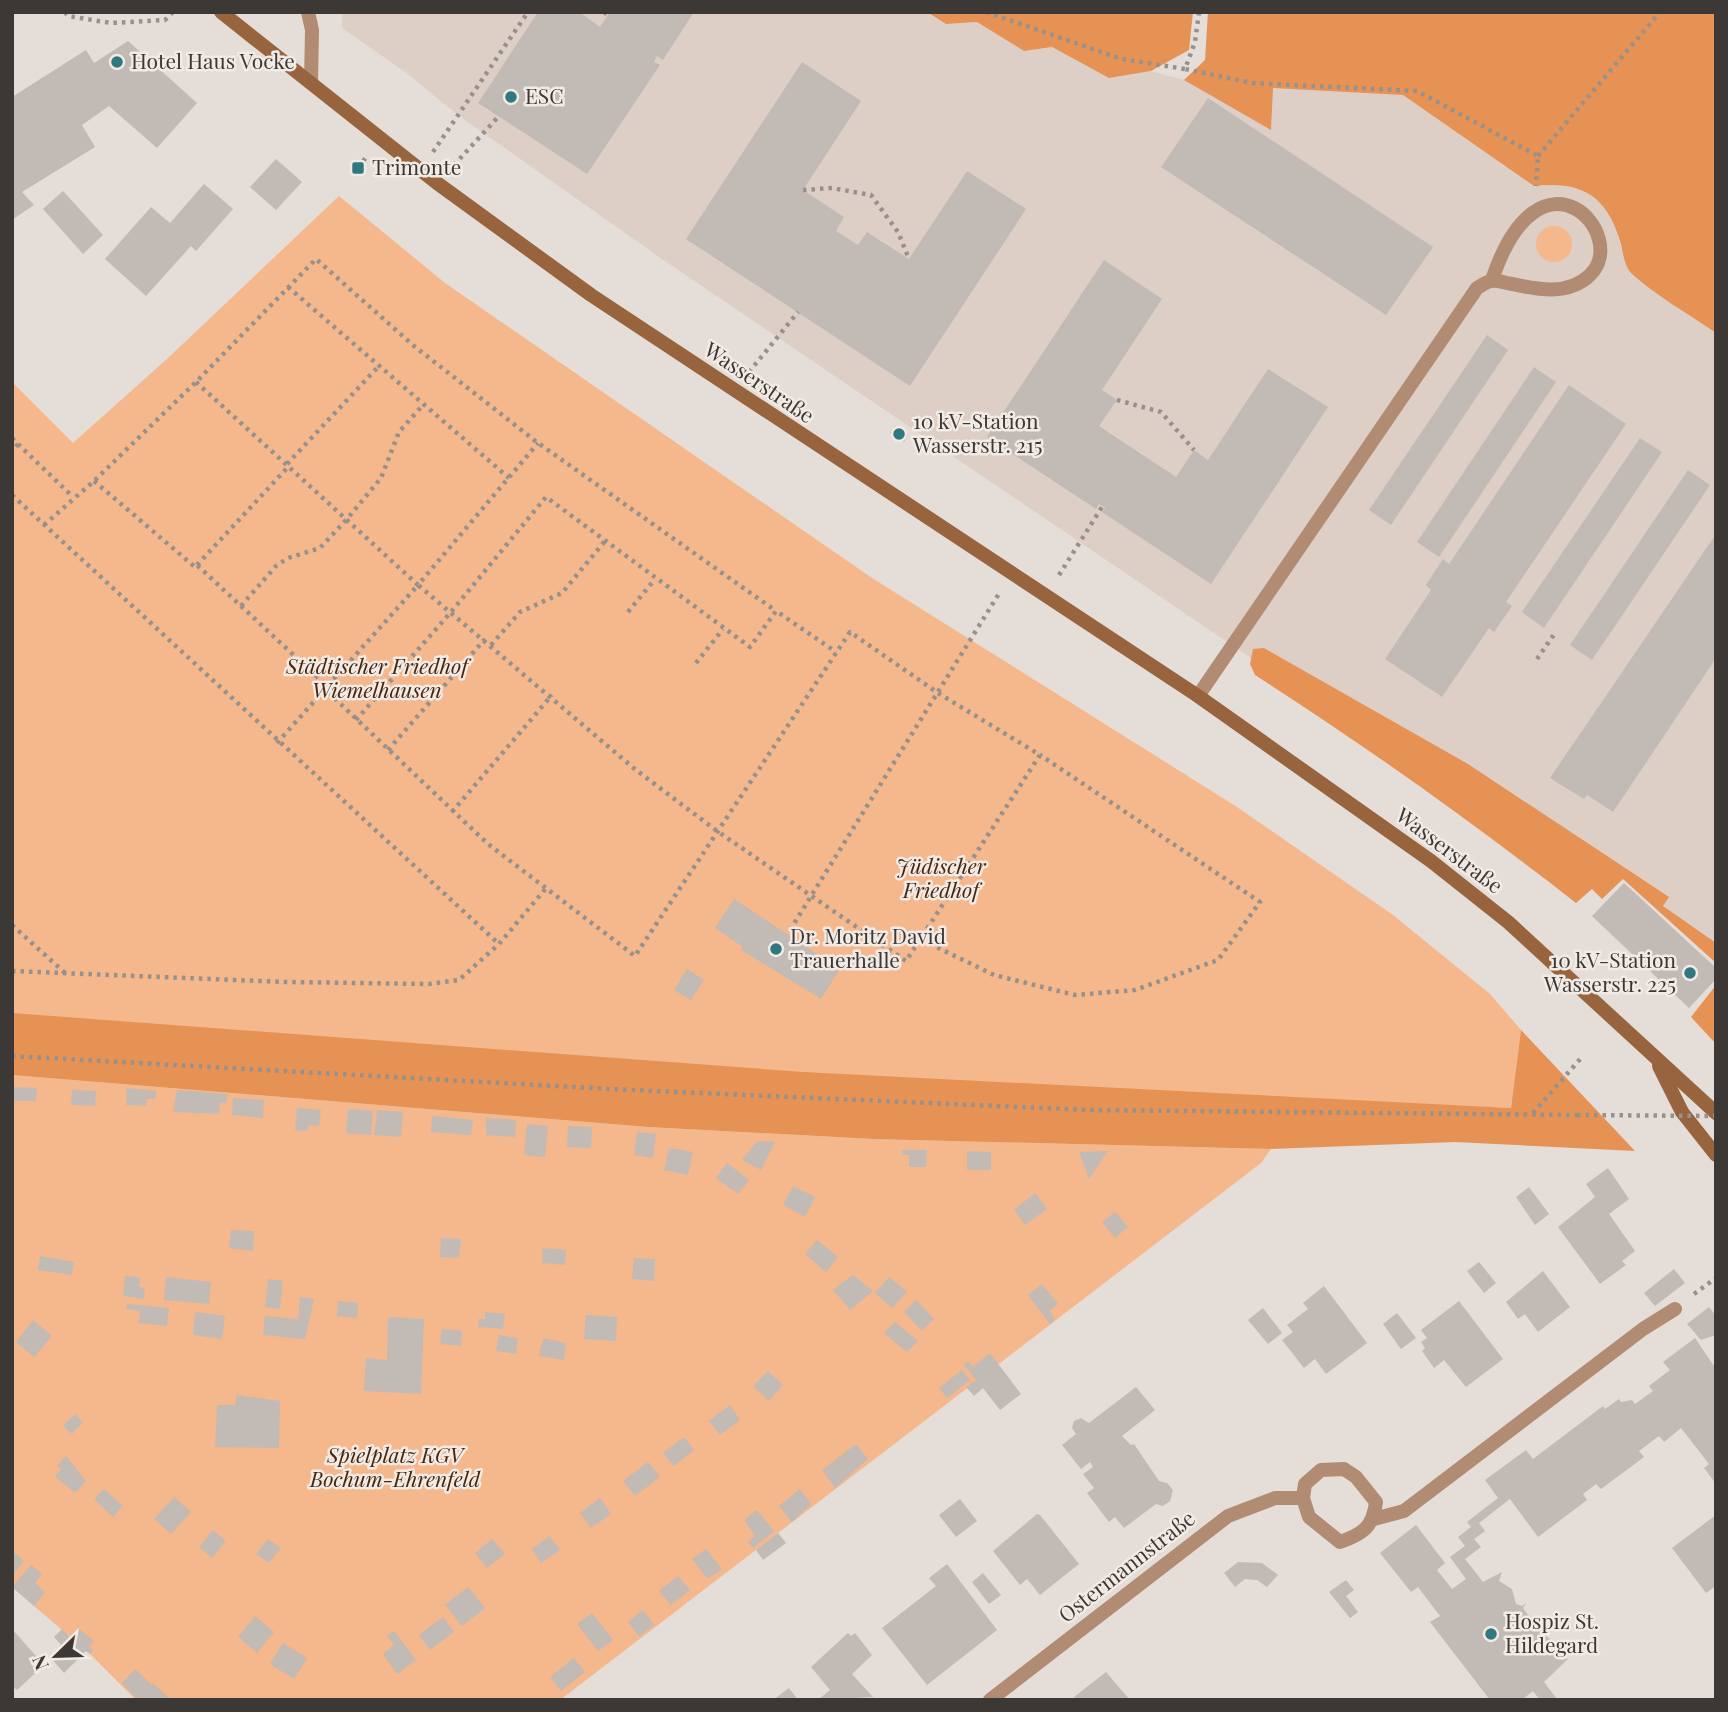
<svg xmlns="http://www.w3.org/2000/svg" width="1728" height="1712" viewBox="0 0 1728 1712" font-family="'Playfair Display',serif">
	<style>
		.built { fill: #decfc6 }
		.green { fill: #f5b78c }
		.forest { fill: #e59254 }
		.building { fill: #c2bab5 }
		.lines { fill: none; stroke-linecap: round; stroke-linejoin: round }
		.path { stroke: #97918d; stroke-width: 4.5; stroke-dasharray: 3.5 5; stroke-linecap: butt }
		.street { stroke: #b18c73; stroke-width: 14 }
		.secondary { stroke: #98643d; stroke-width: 14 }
		.path-bridge { stroke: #97918d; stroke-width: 4.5; stroke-dasharray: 3.5 5; stroke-linecap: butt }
		.poi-dot { fill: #307881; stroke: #f2eae4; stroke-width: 2.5 }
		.labels { text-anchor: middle; stroke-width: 5; stroke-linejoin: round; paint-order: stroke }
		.poi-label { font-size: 21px; fill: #3c3836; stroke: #f2eae4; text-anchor: start }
		.street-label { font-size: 21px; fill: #3c3836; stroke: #f2eae4 }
		.park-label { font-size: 21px; font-style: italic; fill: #47260b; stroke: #f2eae4 }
	</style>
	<rect width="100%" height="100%" fill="#e5ddd7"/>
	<polygon class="built" points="342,12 927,12 946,24 977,22 1024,51 1052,47 1109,78 1151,71 1184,80 1403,95 1534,186 1558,184 1587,191 1604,207 1616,229 1629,272 1716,333 1716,956 1622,875 1273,673 662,259 458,115 408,74 342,28"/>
	<g class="green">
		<polygon points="339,196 445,283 872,578 1237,807 1393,915 1490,994 1521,1030 1511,1108 12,1042 12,382 73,443 168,358"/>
		<circle cx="1554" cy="244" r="18"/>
		<polygon points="12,1075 648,1127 873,1139 1271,1149 1261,1163 560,1700 136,1700 90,1654 12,1587"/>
	</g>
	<g class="forest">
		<polygon points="927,12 1193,12 1189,50 1151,71 1109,78 1052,47 1024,51 977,22 946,24"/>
		<path d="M 1208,12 L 1716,12 L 1716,333 C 1689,314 1656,296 1632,274 C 1625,268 1623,253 1621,244 C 1607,196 1583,181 1534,186 L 1403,95 L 1273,88 L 1271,130 L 1184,80 L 1205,60 Z"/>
		<path d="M 1264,648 L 1468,764 L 1669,897 L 1663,906 L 1716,943 L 1716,963 L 1623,879 L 1602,899 L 1592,889 L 1576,903 C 1472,822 1366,746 1255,675 L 1250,664 L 1253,649 Z"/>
		<polygon points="1716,985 1716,1044 1691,1017"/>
		<polygon points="12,1013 803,1072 1511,1108 1521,1030 1635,1151 1455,1142 1271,1149 873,1139 648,1127 12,1075"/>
	</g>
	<g class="building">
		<polygon points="538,12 579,12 600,27 610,12 694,12 663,60 657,56 654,62 660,65 587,174 478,103"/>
		<polygon points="128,41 197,103 157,148 109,106 82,125 95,147 22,192 34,205 12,220 12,97 86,50 94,63"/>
		<polygon points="802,62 861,101 803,190 844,217 836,231 858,245 867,232 909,259 967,171 1026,209 910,386 686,239"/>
		<polygon points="1208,98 1433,247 1386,315 1161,167"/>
		<polygon points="276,159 302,182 276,210 250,187"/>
		<polygon points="204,184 233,209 196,251 191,246 146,296 105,259 151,207 170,223"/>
		<polygon points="63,191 103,235 83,254 43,209"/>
		<polygon points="1104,260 1162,299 1102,390 1117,400 1099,426 1176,477 1194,450 1208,460 1268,369 1328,407 1211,584 1102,512 1105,508 1099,504 1096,509 987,437"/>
		<polygon points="1487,335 1508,350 1391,525 1369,510"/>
		<polygon points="1534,367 1556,382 1439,557 1417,542"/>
		<polygon points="1569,385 1626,424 1506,602 1512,606 1494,632 1489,628 1442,697 1385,659 1431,590 1426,585 1443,559 1449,564"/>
		<polygon points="895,426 908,435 904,442 890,433"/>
		<polygon points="1640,438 1662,452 1544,628 1522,612"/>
		<polygon points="1688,470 1710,485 1592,660 1570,645"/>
		<polygon points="1716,534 1716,658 1613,812 1587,795 1584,799 1550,778"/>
		<polygon points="1624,883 1716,968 1716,979 1689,1008 1592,916"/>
		<polygon points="734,899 840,969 821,999 741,950 743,947 715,928"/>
		<polygon points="687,969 704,980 691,1000 674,990"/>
		<polygon points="12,1087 37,1088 36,1101 12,1101"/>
		<polygon points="127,1088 156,1091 155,1099 147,1099 146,1106 126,1105"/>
		<polygon points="72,1090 96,1091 95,1106 71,1105"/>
		<polygon points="177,1090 228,1094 226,1103 220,1103 219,1114 173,1112"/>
		<polygon points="233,1098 264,1100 263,1118 232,1115"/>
		<polygon points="297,1108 321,1110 319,1126 309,1125 308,1131 295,1130"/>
		<polygon points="348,1109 373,1111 371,1135 346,1133"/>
		<polygon points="377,1110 403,1112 401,1137 374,1135"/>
		<polygon points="432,1116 473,1120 471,1135 431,1132"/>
		<polygon points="486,1118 516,1120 515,1137 486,1135"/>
		<polygon points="527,1124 548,1126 545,1157 524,1155"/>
		<polygon points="568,1126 592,1127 591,1148 567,1147"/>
		<polygon points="637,1132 656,1134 653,1158 634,1155"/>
		<polygon points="757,1141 775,1142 761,1170 742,1160"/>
		<polygon points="669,1148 693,1152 688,1175 664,1170"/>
		<polygon points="902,1150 927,1150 926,1167 909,1167 909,1155 902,1155"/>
		<polygon points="967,1151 991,1152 991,1170 967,1170"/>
		<polygon points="1108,1151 1089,1179 1079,1152"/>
		<polygon points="727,1163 749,1180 738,1194 716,1178"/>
		<polygon points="1608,1168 1629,1199 1609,1214 1635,1251 1622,1261 1626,1265 1600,1284 1558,1227 1595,1197 1586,1184"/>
		<polygon points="793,1186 815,1197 805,1217 783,1205"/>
		<polygon points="1529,1187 1549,1214 1535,1225 1516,1197"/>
		<polygon points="1035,1193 1047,1209 1025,1225 1014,1210"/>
		<polygon points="1115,1212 1128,1227 1115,1238 1102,1222"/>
		<polygon points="231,1230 254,1231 253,1251 229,1248"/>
		<polygon points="441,1238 461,1239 459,1258 440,1257"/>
		<polygon points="817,1240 838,1257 826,1272 805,1254"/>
		<polygon points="543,1248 566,1250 565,1265 542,1263"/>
		<polygon points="40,1256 74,1262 72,1275 38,1270"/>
		<polygon points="634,1258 655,1259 654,1281 632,1279"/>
		<polygon points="1479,1262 1496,1283 1484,1293 1467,1271"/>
		<polygon points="1674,1269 1685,1283 1655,1306 1644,1293"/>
		<polygon points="1543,1271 1570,1307 1538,1332 1525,1314 1518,1319 1506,1302"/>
		<polygon points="853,1275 873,1291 850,1310 833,1290"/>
		<polygon points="125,1276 140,1277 139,1287 145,1288 144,1299 123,1296"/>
		<polygon points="166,1277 211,1282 209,1304 164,1300"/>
		<polygon points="889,1277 907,1292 892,1308 875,1293"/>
		<polygon points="268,1279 283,1281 280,1309 265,1307"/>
		<polygon points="1042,1284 1058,1304 1049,1311 1055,1319 1050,1324 1028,1295"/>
		<polygon points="1324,1286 1367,1343 1326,1374 1315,1359 1304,1368 1282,1340 1293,1332 1287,1325 1308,1309 1303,1303"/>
		<polygon points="300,1297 314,1299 305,1339 263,1335 265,1316 298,1319"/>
		<polygon points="916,1300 934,1319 922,1331 904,1312"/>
		<polygon points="338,1301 358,1303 357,1318 337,1316"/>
		<polygon points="1459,1301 1503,1359 1466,1387 1444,1360 1434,1368 1422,1351 1425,1348 1421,1342 1427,1338 1421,1330"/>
		<polygon points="127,1304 169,1308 167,1326 139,1323 140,1311 126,1309"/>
		<polygon points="1709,1307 1716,1316 1716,1335 1701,1340 1687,1324"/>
		<polygon points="1263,1308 1282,1333 1268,1344 1248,1320"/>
		<polygon points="195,1312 225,1316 222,1339 193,1335"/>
		<polygon points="485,1312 505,1314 503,1329 478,1327 478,1319 485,1319"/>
		<polygon points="1397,1313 1416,1338 1401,1349 1383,1324"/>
		<polygon points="586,1315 617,1317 616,1341 584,1339"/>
		<polygon points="388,1317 424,1319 421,1394 364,1391 366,1358 387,1360"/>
		<polygon points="33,1320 52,1336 34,1357 16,1342"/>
		<polygon points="895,1322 918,1341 907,1352 884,1333"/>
		<polygon points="442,1329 462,1331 461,1346 440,1344"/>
		<polygon points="499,1335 518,1338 516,1354 496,1351"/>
		<polygon points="543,1338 566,1343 564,1360 539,1356"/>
		<polygon points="1695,1338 1716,1369 1716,1484 1704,1468 1709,1464 1681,1428 1664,1442 1659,1436 1639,1451 1644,1457 1601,1489 1596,1484 1583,1494 1587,1500 1538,1537 1510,1499 1479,1523 1485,1531 1474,1539 1481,1547 1465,1559 1483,1582 1502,1572 1499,1581 1512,1589 1516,1604 1522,1606 1526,1603 1523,1608 1539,1630 1544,1626 1541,1631 1554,1643 1562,1660 1569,1658 1544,1682 1556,1698 1553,1700 1540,1700 1533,1691 1522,1700 1490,1700 1430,1622 1440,1616 1418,1587 1411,1592 1380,1553 1416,1525 1445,1563 1437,1570 1452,1589 1466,1579 1450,1557 1465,1546 1458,1537 1471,1527 1467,1522 1498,1498 1485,1480 1526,1450 1533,1459 1603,1406 1605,1409 1619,1399 1621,1402 1632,1400 1635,1404 1653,1391 1649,1386 1670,1370 1663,1362"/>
		<polygon points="990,1353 1021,1394 1000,1410 983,1388 974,1396 966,1387 976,1380 964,1365 969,1361 973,1367"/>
		<polygon points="962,1370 970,1380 947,1398 939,1388"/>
		<polygon points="768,1371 783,1385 769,1401 753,1386"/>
		<polygon points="1136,1387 1155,1410 1122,1436 1131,1445 1134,1444 1159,1481 1167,1483 1173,1490 1170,1501 1163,1506 1156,1504 1124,1528 1115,1517 1109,1522 1087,1493 1094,1488 1083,1474 1093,1467 1090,1462 1081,1469 1062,1445 1076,1434 1072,1428 1074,1421 1081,1418 1089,1423"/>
		<polygon points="237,1395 280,1401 279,1448 215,1447 217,1405 235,1405"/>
		<polygon points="730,1405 740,1420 720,1435 709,1421"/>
		<polygon points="75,1414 83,1422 72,1434 63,1426"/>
		<polygon points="684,1437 694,1450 674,1466 663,1453"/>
		<polygon points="856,1444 868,1459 835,1488 822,1470"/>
		<polygon points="66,1456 86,1481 75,1493 55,1476 61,1469 57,1466"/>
		<polygon points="648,1462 660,1477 635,1496 623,1481"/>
		<polygon points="104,1489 123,1506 113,1517 94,1499"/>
		<polygon points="800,1489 811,1504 792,1522 779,1506"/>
		<polygon points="174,1497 191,1512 171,1534 154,1519"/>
		<polygon points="600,1498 611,1514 591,1528 580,1513"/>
		<polygon points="960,1499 977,1521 956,1537 939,1515"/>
		<polygon points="757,1510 774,1531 753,1548 748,1542 755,1536 744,1520"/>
		<polygon points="1037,1514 1040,1515 1079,1564 1040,1595 1027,1579 1020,1585 993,1551"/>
		<polygon points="1716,1515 1716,1586 1706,1593 1672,1548"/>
		<polygon points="213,1530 226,1541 212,1558 199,1547"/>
		<polygon points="778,1533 786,1543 763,1560 756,1550"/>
		<polygon points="550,1536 560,1550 541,1563 532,1549"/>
		<polygon points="268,1539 281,1548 269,1563 256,1554"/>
		<polygon points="492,1539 505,1554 487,1568 475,1553"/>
		<polygon points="706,1549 722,1569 708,1579 692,1559"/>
		<polygon points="12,1551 24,1561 12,1575"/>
		<polygon points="1238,1562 1262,1563 1278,1575 1267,1587 1257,1580 1245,1579 1235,1587 1224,1573"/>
		<polygon points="947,1564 997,1630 927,1685 882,1628 936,1586 929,1578"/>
		<polygon points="31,1565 42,1574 35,1583 45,1592 34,1606 12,1587"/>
		<polygon points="983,1573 1001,1595 989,1604 972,1582"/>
		<polygon points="678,1576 690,1590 671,1605 659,1591"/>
		<polygon points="1346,1580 1354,1590 1346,1596 1358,1612 1350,1618 1329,1592"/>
		<polygon points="468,1587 485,1608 462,1626 445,1605"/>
		<polygon points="643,1610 654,1625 639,1636 628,1622"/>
		<polygon points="592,1613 613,1640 598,1651 577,1624"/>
		<polygon points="255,1616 274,1632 257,1653 238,1637"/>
		<polygon points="443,1617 454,1632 430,1650 419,1635"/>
		<polygon points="78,1628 94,1641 89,1646 93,1650 90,1654 86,1651 64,1673 50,1657 62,1646 54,1637 62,1629 70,1637"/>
		<polygon points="12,1629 44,1665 17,1690 12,1686"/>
		<polygon points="394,1631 416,1660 397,1674 383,1654 394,1645 387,1636"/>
		<polygon points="848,1633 851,1636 855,1633 872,1655 852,1674 873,1697 818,1700 830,1690 811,1667"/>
		<polygon points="283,1643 307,1658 294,1679 270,1664"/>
		<polygon points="574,1658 585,1672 561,1691 550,1677"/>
		<polygon points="135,1669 152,1685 153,1683 171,1700 138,1700 122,1683"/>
		<polygon points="1106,1672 1130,1700 1075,1700 1074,1697"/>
		<polygon points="789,1688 798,1700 773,1700"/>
	</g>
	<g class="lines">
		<g class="path">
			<polyline points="65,12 68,16 111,23 165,20 173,12"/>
			<polyline points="604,12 608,15"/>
			<polyline points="986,12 1122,59 1185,69"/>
			<polyline points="1199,12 1195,42 1185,69 1252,83 1417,91 1538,156 1536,186"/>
			<polyline points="433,152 528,12"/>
			<polyline points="1538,156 1660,12"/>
			<polyline points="454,165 499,116"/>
			<polyline points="358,168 367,156"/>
			<polyline points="803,190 832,188 871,195 898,232 909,259"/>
			<polyline points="288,287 509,478"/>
			<polyline points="749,372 798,312"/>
			<polyline points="196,382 418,585 538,443"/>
			<polyline points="1117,400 1161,412 1194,450"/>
			<polyline points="12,438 18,444 12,450"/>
			<polyline points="18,444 73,497"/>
			<polyline points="287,464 378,367"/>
			<polyline points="94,481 195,567 197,565 329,688"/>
			<polyline points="12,495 499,944"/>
			<polyline points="44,525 94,481 196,382 316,259 414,346 538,443 776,611"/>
			<polyline points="197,565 289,466"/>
			<polyline points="1059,575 1102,507"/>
			<polyline points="241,606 276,566 288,558 320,548 347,519 381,478 399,432 423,405"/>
			<polyline points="628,612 655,579"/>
			<polyline points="491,645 520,612 562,593 605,541"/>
			<polyline points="1537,659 1555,633"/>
			<polyline points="696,663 723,629"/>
			<polyline points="356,720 451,612 546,497 750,647 776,611 836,652"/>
			<polyline points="277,743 418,585 636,770 717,831 906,961 1040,755 938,693 850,632 635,956 488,844 327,691"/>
			<polyline points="388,750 485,639"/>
			<polyline points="452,812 552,695"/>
			<polyline points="12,925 65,973"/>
			<polyline points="790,930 1000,592"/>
			<polyline points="922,940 994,975 1075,995 1135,990 1218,960 1260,902 1040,755"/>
			<polyline points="12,971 285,982 429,984 459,980 499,944 547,887"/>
			<polyline points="12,1056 610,1089 1088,1110 1577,1115"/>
			<polyline points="1533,1113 1581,1058"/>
			<polyline points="1694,1294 1716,1278"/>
		</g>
		<g class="street">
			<polyline points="308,12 312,30 311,83"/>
			<path d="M 1198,696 L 1477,288 C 1481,286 1487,281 1492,281 C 1496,280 1503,282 1507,283 C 1535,289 1567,297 1590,275 C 1631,235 1540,135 1492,280"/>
			<path d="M 1344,1469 L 1356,1477 L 1376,1502 C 1373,1527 1363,1534 1340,1542 L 1309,1517 L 1303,1498 L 1305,1484 L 1321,1470 Z"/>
			<polyline points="1374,1519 1404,1511 1643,1329 1675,1309"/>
			<polyline points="990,1700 1228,1516 1275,1498 1303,1498"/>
		</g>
		<g class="secondary">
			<polyline points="221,12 437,183 591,295 1198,696 1431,861 1508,922 1716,1113"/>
			<polyline points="1659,1066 1682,1112 1716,1155"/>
		</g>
		<polyline class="path-bridge" points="1577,1115 1716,1116"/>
	</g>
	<g class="poi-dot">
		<circle cx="117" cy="62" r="7"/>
		<circle cx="511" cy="97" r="7"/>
		<rect x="351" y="161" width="14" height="14" rx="3.5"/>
		<circle cx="899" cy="434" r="7"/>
		<circle cx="776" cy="949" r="7"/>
		<circle cx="1690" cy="973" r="7"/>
		<circle cx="1491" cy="1634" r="7"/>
	</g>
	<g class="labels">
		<g class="poi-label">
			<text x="131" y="69">Hotel Haus Vocke</text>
			<text x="525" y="104">ESC</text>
			<text x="372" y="175">Trimonte</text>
			<text x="913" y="429">10 kV-Station<tspan x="913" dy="24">Wasserstr. 215</tspan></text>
			<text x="790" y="944">Dr. Moritz David<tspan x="790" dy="24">Trauerhalle</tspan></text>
			<text x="1676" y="968" text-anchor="end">10 kV-Station<tspan x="1676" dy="24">Wasserstr. 225</tspan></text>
			<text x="1505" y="1629">Hospiz St.<tspan x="1505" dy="24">Hildegard</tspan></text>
		</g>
		<g class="street-label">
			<text transform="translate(759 383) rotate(34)" y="7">Wasserstraße</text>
			<text transform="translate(1449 851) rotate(37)" y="7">Wasserstraße</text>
			<text transform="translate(1127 1567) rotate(-38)" y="7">Ostermannstraße</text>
		</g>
		<g class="park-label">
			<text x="377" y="674">Städtischer Friedhof<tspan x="377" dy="24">Wiemelhausen</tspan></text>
			<text x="941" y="874">Jüdischer<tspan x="941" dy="24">Friedhof</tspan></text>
			<text x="395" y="1463">Spielplatz KGV<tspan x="395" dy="24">Bochum-Ehrenfeld</tspan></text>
		</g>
	</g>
	<rect width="1728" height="1712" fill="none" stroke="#3c3836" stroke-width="28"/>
	<g transform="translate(56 1656) rotate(247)" stroke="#f2eae4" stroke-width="5" paint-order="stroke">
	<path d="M0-5L12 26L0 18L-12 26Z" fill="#3c3836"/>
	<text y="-10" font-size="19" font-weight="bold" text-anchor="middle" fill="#3c3836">N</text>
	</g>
</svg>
